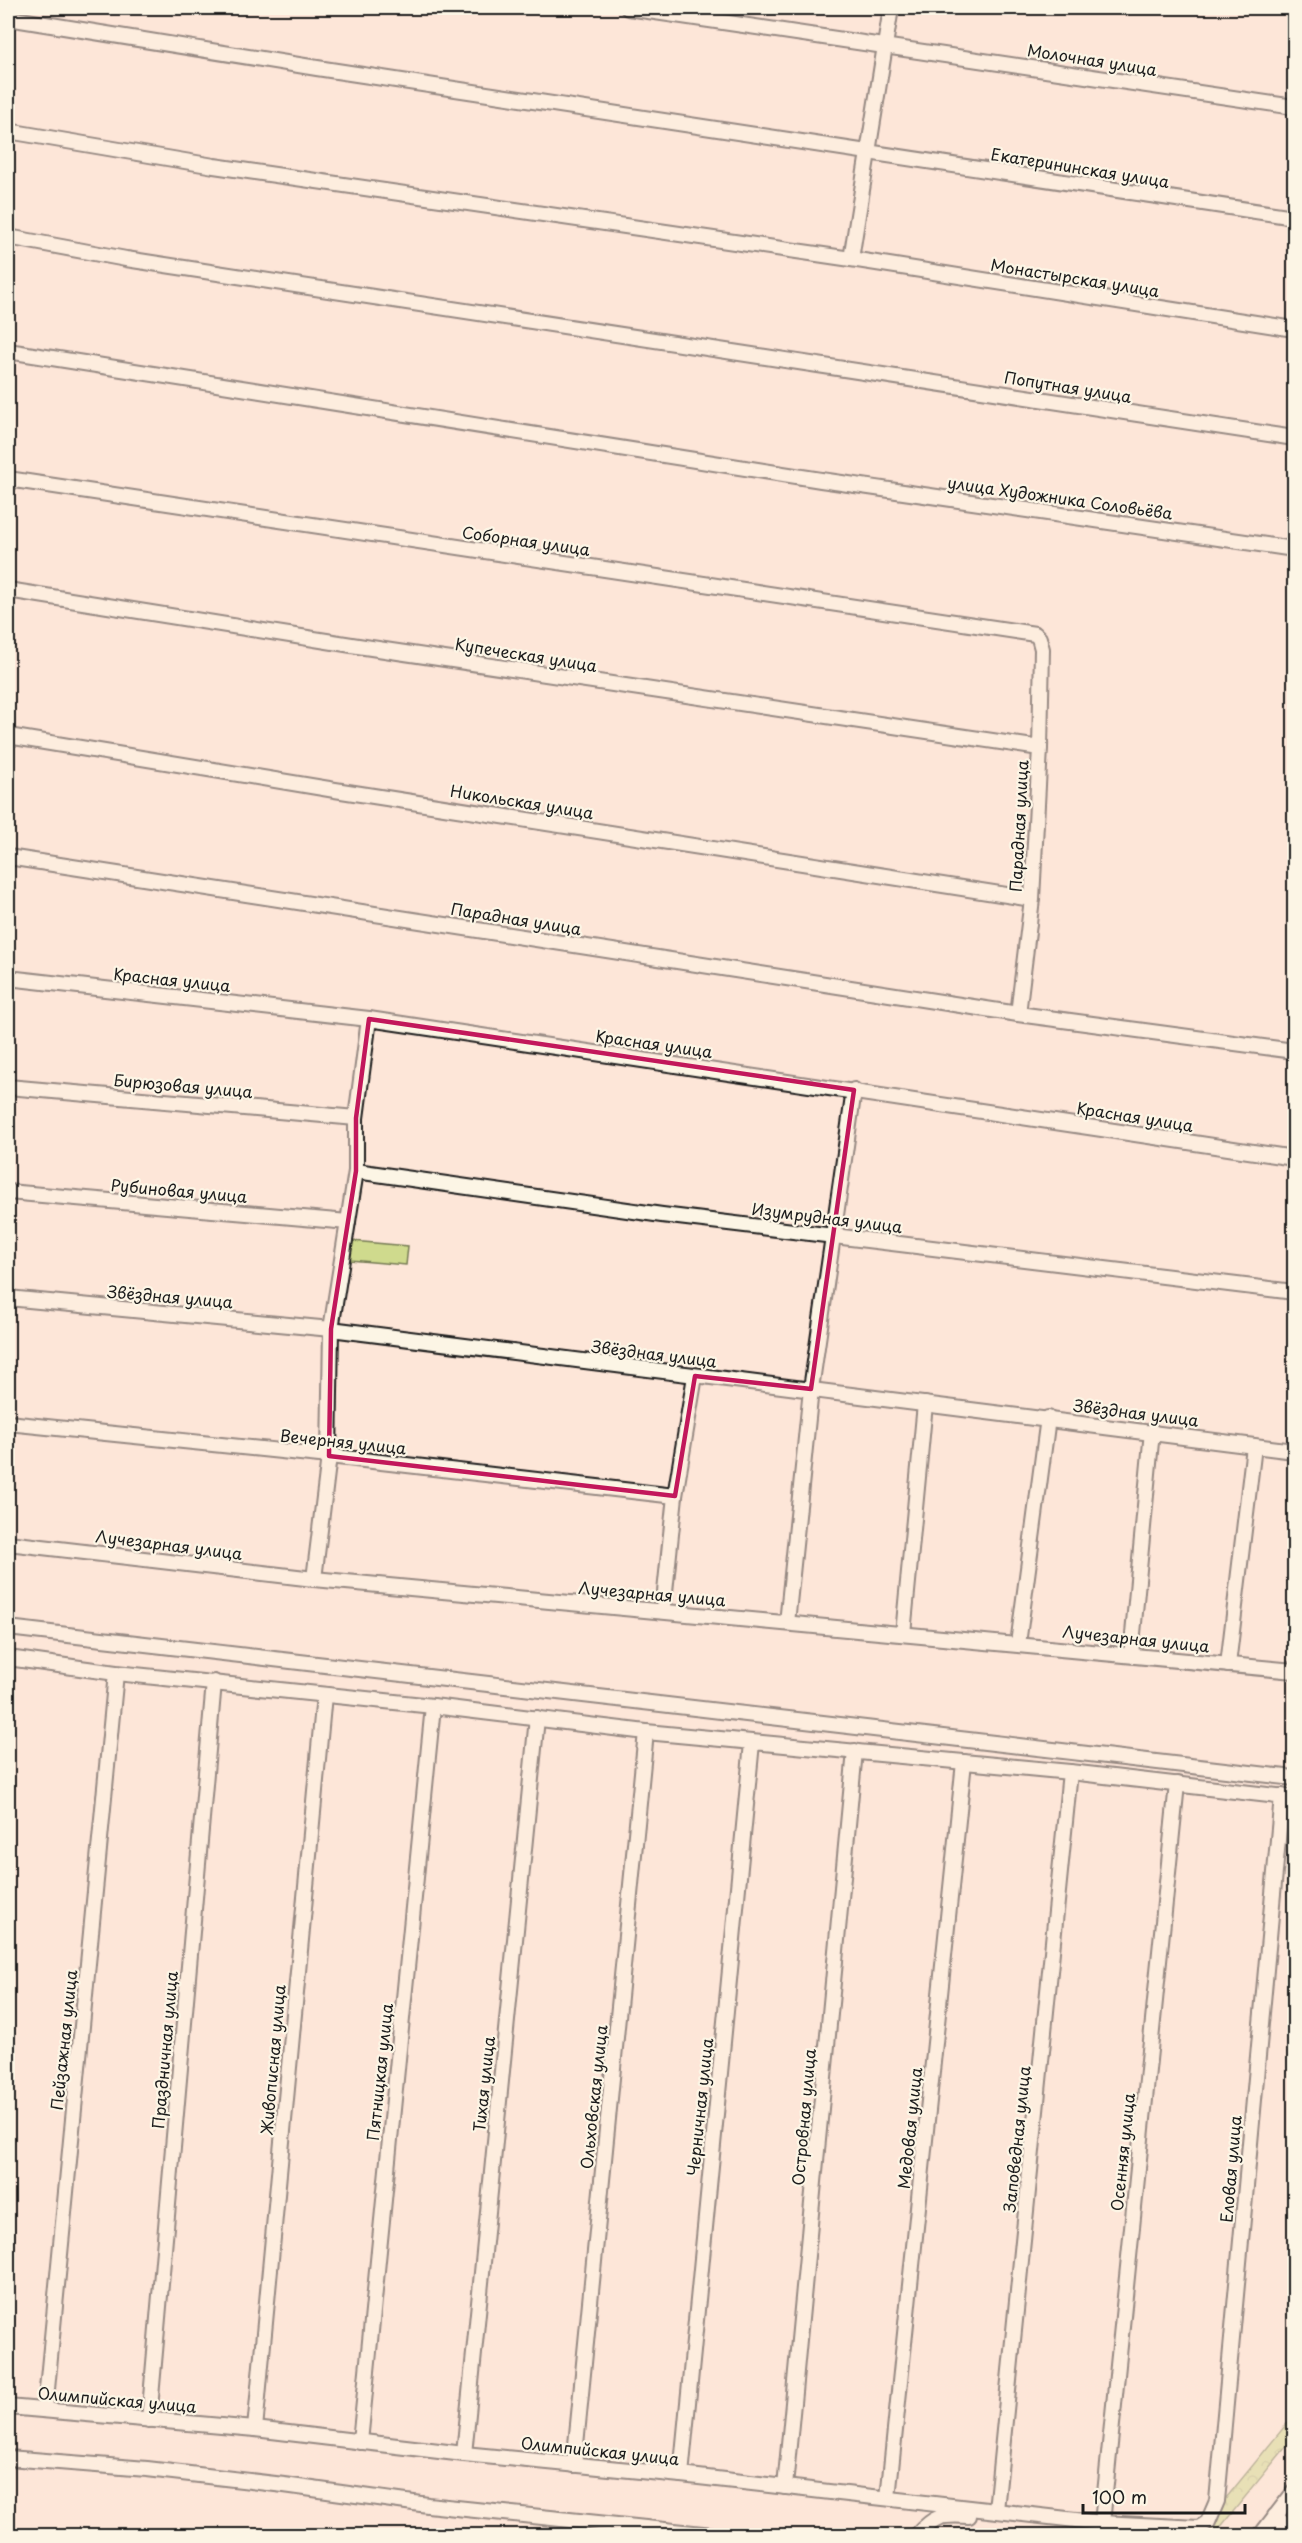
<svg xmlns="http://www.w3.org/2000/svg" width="1302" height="2543" viewBox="0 0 1302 2543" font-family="'Playpen Sans',sans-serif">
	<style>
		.green { fill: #cfda8d; stroke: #767b54; stroke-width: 1.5 }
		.forest { fill: url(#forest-crowns); stroke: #767b54; stroke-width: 1.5 }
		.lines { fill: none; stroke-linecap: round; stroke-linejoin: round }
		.minor-casing { stroke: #1c1c1c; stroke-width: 18 }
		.minor { stroke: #fcf5e5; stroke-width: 14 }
		.marked { fill: none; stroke: #c2185b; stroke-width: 4.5; stroke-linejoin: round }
		.labels { text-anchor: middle; stroke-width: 4.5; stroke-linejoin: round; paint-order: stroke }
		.street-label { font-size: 16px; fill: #1c1c1c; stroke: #fcf5e5 }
	</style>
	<defs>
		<pattern id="forest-crowns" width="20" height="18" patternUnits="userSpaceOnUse" patternTransform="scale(1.5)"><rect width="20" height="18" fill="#cfda8d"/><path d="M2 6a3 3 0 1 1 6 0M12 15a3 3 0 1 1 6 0" fill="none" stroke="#b1ba79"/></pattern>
	</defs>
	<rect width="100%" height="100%" fill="#fde6d8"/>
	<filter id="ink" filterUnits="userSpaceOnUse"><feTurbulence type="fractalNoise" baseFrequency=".0167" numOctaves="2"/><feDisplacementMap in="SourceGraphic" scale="12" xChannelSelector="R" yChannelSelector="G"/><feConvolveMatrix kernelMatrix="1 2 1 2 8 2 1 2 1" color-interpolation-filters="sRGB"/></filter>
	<g filter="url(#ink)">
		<polygon class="green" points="352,1241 408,1246 406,1265 350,1260"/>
		<polygon class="forest" points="1294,2415 1294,2437 1214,2535 1195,2536"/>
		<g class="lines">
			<defs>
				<g id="minor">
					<polyline points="628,8 1294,107"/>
					<polyline points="8,18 317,68 1294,217"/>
					<polyline points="8,131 214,166 851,259 1294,329"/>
					<polyline points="8,237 126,259 1294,438"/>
					<polyline points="851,259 891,8"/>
					<polyline points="8,351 821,480 1294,549"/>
					<polyline points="8,479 1035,634 1039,638 1042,649 1040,748 1032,899 1018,1014"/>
					<polyline points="8,590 358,646 1040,748"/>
					<polyline points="8,736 335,790 1032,899"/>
					<polyline points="8,857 1018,1014 1294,1051"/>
					<polyline points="8,978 369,1019 1294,1158"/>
					<polyline points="8,1087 356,1118"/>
					<polyline points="356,1171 662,1215 1294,1292"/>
					<polyline points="8,1192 348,1222"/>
					<polyline points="8,1298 331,1329 1294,1451"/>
					<polyline points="8,1423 329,1456 675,1496"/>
					<polyline points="8,1543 314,1579 1294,1671"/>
					<polyline points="314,1579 329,1456 331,1329 356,1171 356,1118 369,1019"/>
					<polyline points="663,1611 675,1496 695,1376"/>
					<polyline points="787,1623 811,1389 854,1090"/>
					<polyline points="8,1628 1294,1778"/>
					<polyline points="903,1634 925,1404"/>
					<polyline points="1018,1644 1048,1418"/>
					<polyline points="1131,1655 1152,1431"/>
					<polyline points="8,1658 116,1673 433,1706 646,1732 1070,1772 1294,1798"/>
					<polyline points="1228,1665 1254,1446"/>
					<polyline points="8,2407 255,2429 464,2454 681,2475 1102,2523 1199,2528 1208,2522 1217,2501 1282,1796"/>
					<polyline points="45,2410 116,1673"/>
					<polyline points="149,2420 214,1682"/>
					<polyline points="255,2429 324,1695"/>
					<polyline points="360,2442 433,1706"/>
					<polyline points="464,2454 537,1718"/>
					<polyline points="8,2458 147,2469 284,2485 428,2505 722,2536"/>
					<polyline points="574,2465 646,1732"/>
					<polyline points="681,2475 752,1743"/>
					<polyline points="785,2487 855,1751"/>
					<polyline points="888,2498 964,1762"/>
					<polyline points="996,2510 1070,1772"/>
					<polyline points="1275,2516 1294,2533"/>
					<polyline points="1102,2523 1177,1784"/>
					<polyline points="1108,2531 1141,2536"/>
					<path d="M 916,2536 C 935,2515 942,2514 969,2516"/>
					<polyline points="1260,2536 1294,2492"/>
				</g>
			</defs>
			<use href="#minor" class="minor-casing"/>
			<use href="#minor" class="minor"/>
		</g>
	</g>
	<path d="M0 0H1302V2543H0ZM 369,1019 L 854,1090 L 811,1389 L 695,1376 L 675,1496 L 329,1456 L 331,1329 L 356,1171 L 356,1118 Z" fill="#fde6d8" fill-opacity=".55" fill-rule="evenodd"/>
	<path class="marked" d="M 369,1019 L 854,1090 L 811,1389 L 695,1376 L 675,1496 L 329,1456 L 331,1329 L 356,1171 L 356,1118 Z"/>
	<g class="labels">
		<g class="street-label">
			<text transform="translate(1092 60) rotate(9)" y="6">Молочная улица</text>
			<text transform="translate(1080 168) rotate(9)" y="6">Екатерининская улица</text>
			<text transform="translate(1075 278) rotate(9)" y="6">Монастырская улица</text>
			<text transform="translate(1068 387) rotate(9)" y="6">Попутная улица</text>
			<text transform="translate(1060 498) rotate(8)" y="6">улица Художника Соловьёва</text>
			<text transform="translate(526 541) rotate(8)" y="6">Соборная улица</text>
			<text transform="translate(526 655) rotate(9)" y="6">Купеческая улица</text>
			<text transform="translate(522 802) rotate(9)" y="6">Никольская улица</text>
			<text transform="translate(1019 826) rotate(-87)" y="6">Парадная улица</text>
			<text transform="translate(516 919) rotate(9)" y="6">Парадная улица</text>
			<text transform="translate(172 980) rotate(6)" y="6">Красная улица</text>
			<text transform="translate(654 1044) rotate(8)" y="6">Красная улица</text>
			<text transform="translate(183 1086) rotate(5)" y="6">Бирюзовая улица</text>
			<text transform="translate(1135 1117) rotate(9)" y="6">Красная улица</text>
			<text transform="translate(179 1191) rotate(5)" y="6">Рубиновая улица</text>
			<text transform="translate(827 1218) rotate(7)" y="6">Изумрудная улица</text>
			<text transform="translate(170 1297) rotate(5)" y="6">Звёздная улица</text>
			<text transform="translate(654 1354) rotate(7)" y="6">Звёздная улица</text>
			<text transform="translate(1136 1413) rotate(7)" y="6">Звёздная улица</text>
			<text transform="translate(343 1442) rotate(6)" y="6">Вечерняя улица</text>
			<text transform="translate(169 1545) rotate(7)" y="6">Лучезарная улица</text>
			<text transform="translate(652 1594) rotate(5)" y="6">Лучезарная улица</text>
			<text transform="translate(1136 1639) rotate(6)" y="6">Лучезарная улица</text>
			<text transform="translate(64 2040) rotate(-84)" y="6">Пейзажная улица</text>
			<text transform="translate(165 2050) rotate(-85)" y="6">Праздничная улица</text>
			<text transform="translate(273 2060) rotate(-85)" y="6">Живописная улица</text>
			<text transform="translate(380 2072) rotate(-84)" y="6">Пятницкая улица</text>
			<text transform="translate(484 2084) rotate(-84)" y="6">Тихая улица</text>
			<text transform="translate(594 2097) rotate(-84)" y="6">Ольховская улица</text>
			<text transform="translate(700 2107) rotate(-84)" y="6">Черничная улица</text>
			<text transform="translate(804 2117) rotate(-85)" y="6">Островная улица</text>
			<text transform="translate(910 2128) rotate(-84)" y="6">Медовая улица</text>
			<text transform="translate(1017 2139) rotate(-84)" y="6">Заповедная улица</text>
			<text transform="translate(1123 2152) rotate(-84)" y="6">Осенняя улица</text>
			<text transform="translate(1231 2169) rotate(-85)" y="6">Еловая улица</text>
			<text transform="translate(117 2400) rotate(5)" y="6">Олимпийская улица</text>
			<text transform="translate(600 2451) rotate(6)" y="6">Олимпийская улица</text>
		</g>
	</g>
	<rect width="1302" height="2543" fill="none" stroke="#fcf5e5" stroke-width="30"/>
	<rect x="15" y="15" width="1272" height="2513" fill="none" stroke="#1c1c1c" stroke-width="2" filter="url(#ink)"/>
	<path d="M1083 2504v9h162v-9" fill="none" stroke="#1c1c1c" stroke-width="3"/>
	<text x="1092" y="2504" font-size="18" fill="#1c1c1c" stroke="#fcf5e5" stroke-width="4.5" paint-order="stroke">100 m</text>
</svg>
